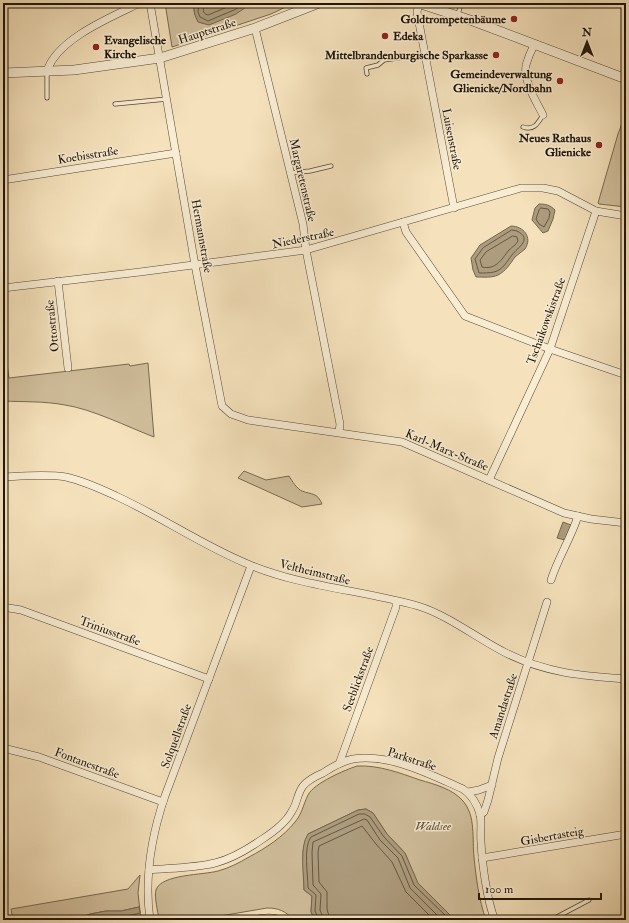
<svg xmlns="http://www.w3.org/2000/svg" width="629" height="923" viewBox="0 0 629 923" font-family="'IM FELL Double Pica',serif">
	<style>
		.green { fill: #d1bf9d; stroke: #786a52 }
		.water { fill: #ad9c7e; stroke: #75664e }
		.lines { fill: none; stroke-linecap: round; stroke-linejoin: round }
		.shore { stroke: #665842; stroke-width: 1 }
		.service-casing { stroke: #554834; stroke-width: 5 }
		.minor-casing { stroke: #554834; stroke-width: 8 }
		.tertiary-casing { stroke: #554834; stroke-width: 10 }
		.service { stroke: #f8ecd3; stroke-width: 3.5 }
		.minor { stroke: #f8ecd3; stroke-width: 7 }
		.tertiary { stroke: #f8ecd3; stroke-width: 9 }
		.poi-dot { fill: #8f2418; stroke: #f8ecd3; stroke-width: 1.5 }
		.labels { text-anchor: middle; stroke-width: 3; stroke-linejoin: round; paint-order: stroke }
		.poi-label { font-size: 12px; font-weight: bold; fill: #201407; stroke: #f8ecd3; text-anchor: end }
		.street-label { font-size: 12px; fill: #201407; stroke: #f8ecd3 }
		.park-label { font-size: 12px; font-style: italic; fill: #5e503c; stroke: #f8ecd3 }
	</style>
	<rect width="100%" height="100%" fill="#f5e2bc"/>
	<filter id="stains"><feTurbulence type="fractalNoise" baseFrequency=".005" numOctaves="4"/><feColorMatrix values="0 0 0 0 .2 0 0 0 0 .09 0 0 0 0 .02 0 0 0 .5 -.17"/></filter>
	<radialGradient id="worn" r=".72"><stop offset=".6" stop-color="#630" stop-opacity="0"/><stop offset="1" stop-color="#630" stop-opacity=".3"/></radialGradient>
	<g class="green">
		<path d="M 165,3 L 196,3 C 192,9 195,15 198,21 L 202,23 L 250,5 L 252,3 L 294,3 L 271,14 L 172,47 Z"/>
		<polygon points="626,113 626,207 599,204 598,203 618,134"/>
		<path d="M 3,358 L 6,358 L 9,378 L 129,364 L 130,366 L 148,363 L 154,437 C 128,427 92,409 65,405 C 44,401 23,402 3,401 Z"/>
		<path d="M 244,471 L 266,480 L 289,476 C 292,481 297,489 302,491 C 312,495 317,492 322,504 L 302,507 L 238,478 Z"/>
		<path d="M 357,766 C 379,765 400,773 420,780 C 434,784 453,789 463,801 C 476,816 472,839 474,857 C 476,878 479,900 486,920 L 455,920 L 417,883 L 405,853 L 387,834 L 373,813 L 366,809 L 358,810 L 308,834 L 303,851 L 304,890 L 312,896 L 311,912 L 315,920 L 294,920 C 285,911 279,908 267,908 L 197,920 L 159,920 C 158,912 154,896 156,890 C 161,874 204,875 218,871 C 229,868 239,863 249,857 C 266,848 283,837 295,822 C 302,814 303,805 308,795 C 314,783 345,770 357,766 Z"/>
		<polygon points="140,875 138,893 141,920 116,920 122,917 140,913 139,907 121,911 106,911 90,914 74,920 13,920 11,909 128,889"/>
	</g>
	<g class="water">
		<path d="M 196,3 L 252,3 L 236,14 L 209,25 L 198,22 C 195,16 192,9 196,3 Z"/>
		<path d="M 539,204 C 546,204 550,205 555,210 L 553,219 L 548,231 L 543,233 L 532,220 L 535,208 Z"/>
		<path d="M 511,226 C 523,226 533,237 525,249 C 522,252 518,254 515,257 C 510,264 506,271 498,275 C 492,278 483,277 476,277 L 473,270 L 471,258 L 480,245 Z"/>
		<polygon points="563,522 571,525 565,540 557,538"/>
		<path d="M 366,809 L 373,813 L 387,834 L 405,853 L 418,883 L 455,920 L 315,920 L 311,912 L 312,896 L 304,890 C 304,875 299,847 308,834 L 358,810 Z"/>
		<polygon points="139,907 140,913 122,917 116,920 74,920 90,914 106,911 121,911"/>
	</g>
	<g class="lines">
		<g class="shore">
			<polyline points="199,3 198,12 200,17 208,21 234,10 246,3"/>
			<path d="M 204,3 C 204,9 201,13 208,15 L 237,3"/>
			<polygon points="541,208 548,209 550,212 549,218 544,227 539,224 536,219 539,210"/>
			<path d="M 512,230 L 517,231 C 533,239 518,247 512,255 C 507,261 503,270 494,272 C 490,273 483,273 479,273 L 475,259 L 483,248 Z"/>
			<path d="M 513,236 L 517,237 L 518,241 C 516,245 512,247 509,250 C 501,260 496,270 482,267 L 480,260 L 486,252 Z"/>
			<path d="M 319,920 L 315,911 L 316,895 L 308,888 C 308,875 303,847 311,837 L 359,814 L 365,814 L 370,817 L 384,837 L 402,856 L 414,885 L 450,920"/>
			<polyline points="324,920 320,910 321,894 313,885 312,852 313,842 364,819 367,820 380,840 398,858 410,888 442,920"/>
			<polyline points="330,920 327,909 327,892 319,882 318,853 319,846 362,826 376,844 392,862 406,892 434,920"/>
		</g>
		<defs>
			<g id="service">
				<polyline points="458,15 461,3"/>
				<polyline points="47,71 47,98"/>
				<polyline points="367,74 366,68 378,65 384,60 425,54"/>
				<polyline points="115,104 167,99"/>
				<path d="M 523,127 C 534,131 538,123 543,115"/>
				<polyline points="290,173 310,171 331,166"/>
				<polyline points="551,920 589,900"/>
			</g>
			<g id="minor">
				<polyline points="150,3 195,265 222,406 231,414 248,420 402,442 564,513 591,519 626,523"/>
				<polyline points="419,3 417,12 454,208"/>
				<polyline points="255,28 303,224 306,250 340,424 339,432"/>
				<path d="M 534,45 C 531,51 528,58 526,65 C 523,81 536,101 543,115"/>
				<path d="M 47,71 C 57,39 111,17 140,3"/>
				<polyline points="3,180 176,153"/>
				<polyline points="403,222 406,232 465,316 550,349 626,375"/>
				<polyline points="58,281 68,368"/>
				<polyline points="3,288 140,272 306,250 521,188 543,188 558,191 596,211 626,216"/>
				<path d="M 3,477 C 24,476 46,474 66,477 C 84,481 101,489 116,496 C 162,517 203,546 250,565 C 303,587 362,590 418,606 C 448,615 478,639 506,653 C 546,673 582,676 626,679"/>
				<polyline points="489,480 550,349 596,211"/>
				<path d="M 551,580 C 558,558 571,538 578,516"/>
				<polyline points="3,607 21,610 209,679"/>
				<polyline points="3,748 39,757 163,802"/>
				<polyline points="339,764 396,607 396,601"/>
				<polyline points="468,792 479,790 492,785"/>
				<polyline points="480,815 484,812 488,800 498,758 547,602"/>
				<polyline points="482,858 626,834"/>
				<path d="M 149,870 C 171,868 194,868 215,863 C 231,859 248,849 261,840 C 272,833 286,823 292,811 C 297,804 297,794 303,786 C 308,780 316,776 323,773 C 332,767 343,761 353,759 C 390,753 431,775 463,789 C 472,795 477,804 480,814 C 482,823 480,833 481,842 C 482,862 487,902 495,920"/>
				<path d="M 150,920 C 144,877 151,837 165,796 L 251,566"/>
				<path d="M 252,920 C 261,918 272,916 280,920"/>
			</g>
			<g id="tertiary">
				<polyline points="418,3 473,21 626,79"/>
				<polyline points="3,73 74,70 160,58 255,28 319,3"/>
			</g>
		</defs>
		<use href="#service" class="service-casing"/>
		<use href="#minor" class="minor-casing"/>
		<use href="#tertiary" class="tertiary-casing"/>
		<use href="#service" class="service"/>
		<use href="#minor" class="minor"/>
		<use href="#tertiary" class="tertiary"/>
	</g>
	<g class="poi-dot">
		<circle cx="514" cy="19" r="4"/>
		<circle cx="385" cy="36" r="4"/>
		<circle cx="96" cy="47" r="4"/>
		<circle cx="496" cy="55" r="4"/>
		<circle cx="560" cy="81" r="4"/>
		<circle cx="599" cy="145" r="4"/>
	</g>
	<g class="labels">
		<g class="poi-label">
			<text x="506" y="23">Goldtrompetenbäume</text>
			<text x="393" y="40" text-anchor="start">Edeka</text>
			<text x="104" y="44" text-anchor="start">Evangelische<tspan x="104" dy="14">Kirche</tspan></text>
			<text x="488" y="59">Mittelbrandenburgische Sparkasse</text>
			<text x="552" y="78">Gemeindeverwaltung<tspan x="552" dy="14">Glienicke/Nordbahn</tspan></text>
			<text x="591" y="142">Neues Rathaus<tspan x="591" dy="14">Glienicke</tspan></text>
		</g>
		<g class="street-label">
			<text transform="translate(207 31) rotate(-18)" y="4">Hauptstraße</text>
			<text transform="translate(452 139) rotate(79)" y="4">Luisenstraße</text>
			<text transform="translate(88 155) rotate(-9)" y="4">Koebisstraße</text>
			<text transform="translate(303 180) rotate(77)" y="4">Margaretenstraße</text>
			<text transform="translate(202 236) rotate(80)" y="4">Hermannstraße</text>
			<text transform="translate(303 238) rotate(-12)" y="4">Niederstraße</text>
			<text transform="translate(546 321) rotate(-70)" y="4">Tschaikowskistraße</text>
			<text transform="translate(52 326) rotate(-96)" y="4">Ottostraße</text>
			<text transform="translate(447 450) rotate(23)" y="4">Karl-Marx-Straße</text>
			<text transform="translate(315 572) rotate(14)" y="4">Veltheimstraße</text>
			<text transform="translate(110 631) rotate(20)" y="4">Triniusstraße</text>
			<text transform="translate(358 679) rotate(-70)" y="4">Seeblickstraße</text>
			<text transform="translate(503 706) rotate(-72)" y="4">Amandastraße</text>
			<text transform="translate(176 736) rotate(-70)" y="4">Solquellstraße</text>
			<text transform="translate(412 759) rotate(18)" y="4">Parkstraße</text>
			<text transform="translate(87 763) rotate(20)" y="4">Fontanestraße</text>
			<text transform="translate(552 836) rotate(-10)" y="4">Gisbertasteig</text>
		</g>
		<g class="park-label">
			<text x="433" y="830">Waldsee</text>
		</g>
	</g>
	<rect width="629" height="923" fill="none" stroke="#f5e2bc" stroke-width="16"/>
	<rect x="4" y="4" width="621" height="915" fill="none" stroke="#201407" stroke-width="2"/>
	<rect x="8" y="8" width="613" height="907" fill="none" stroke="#201407"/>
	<g transform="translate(587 42)" stroke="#f8ecd3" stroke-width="3" paint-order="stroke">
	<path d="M0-3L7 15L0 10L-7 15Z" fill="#201407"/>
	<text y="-6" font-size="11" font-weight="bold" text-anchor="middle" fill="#201407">N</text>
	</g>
	<path d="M479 893v6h122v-6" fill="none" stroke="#201407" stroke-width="2"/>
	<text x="485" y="893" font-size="12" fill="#201407" stroke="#f8ecd3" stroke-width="3" paint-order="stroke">100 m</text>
	<rect width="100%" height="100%" filter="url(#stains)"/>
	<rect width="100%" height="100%" fill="url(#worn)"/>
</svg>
